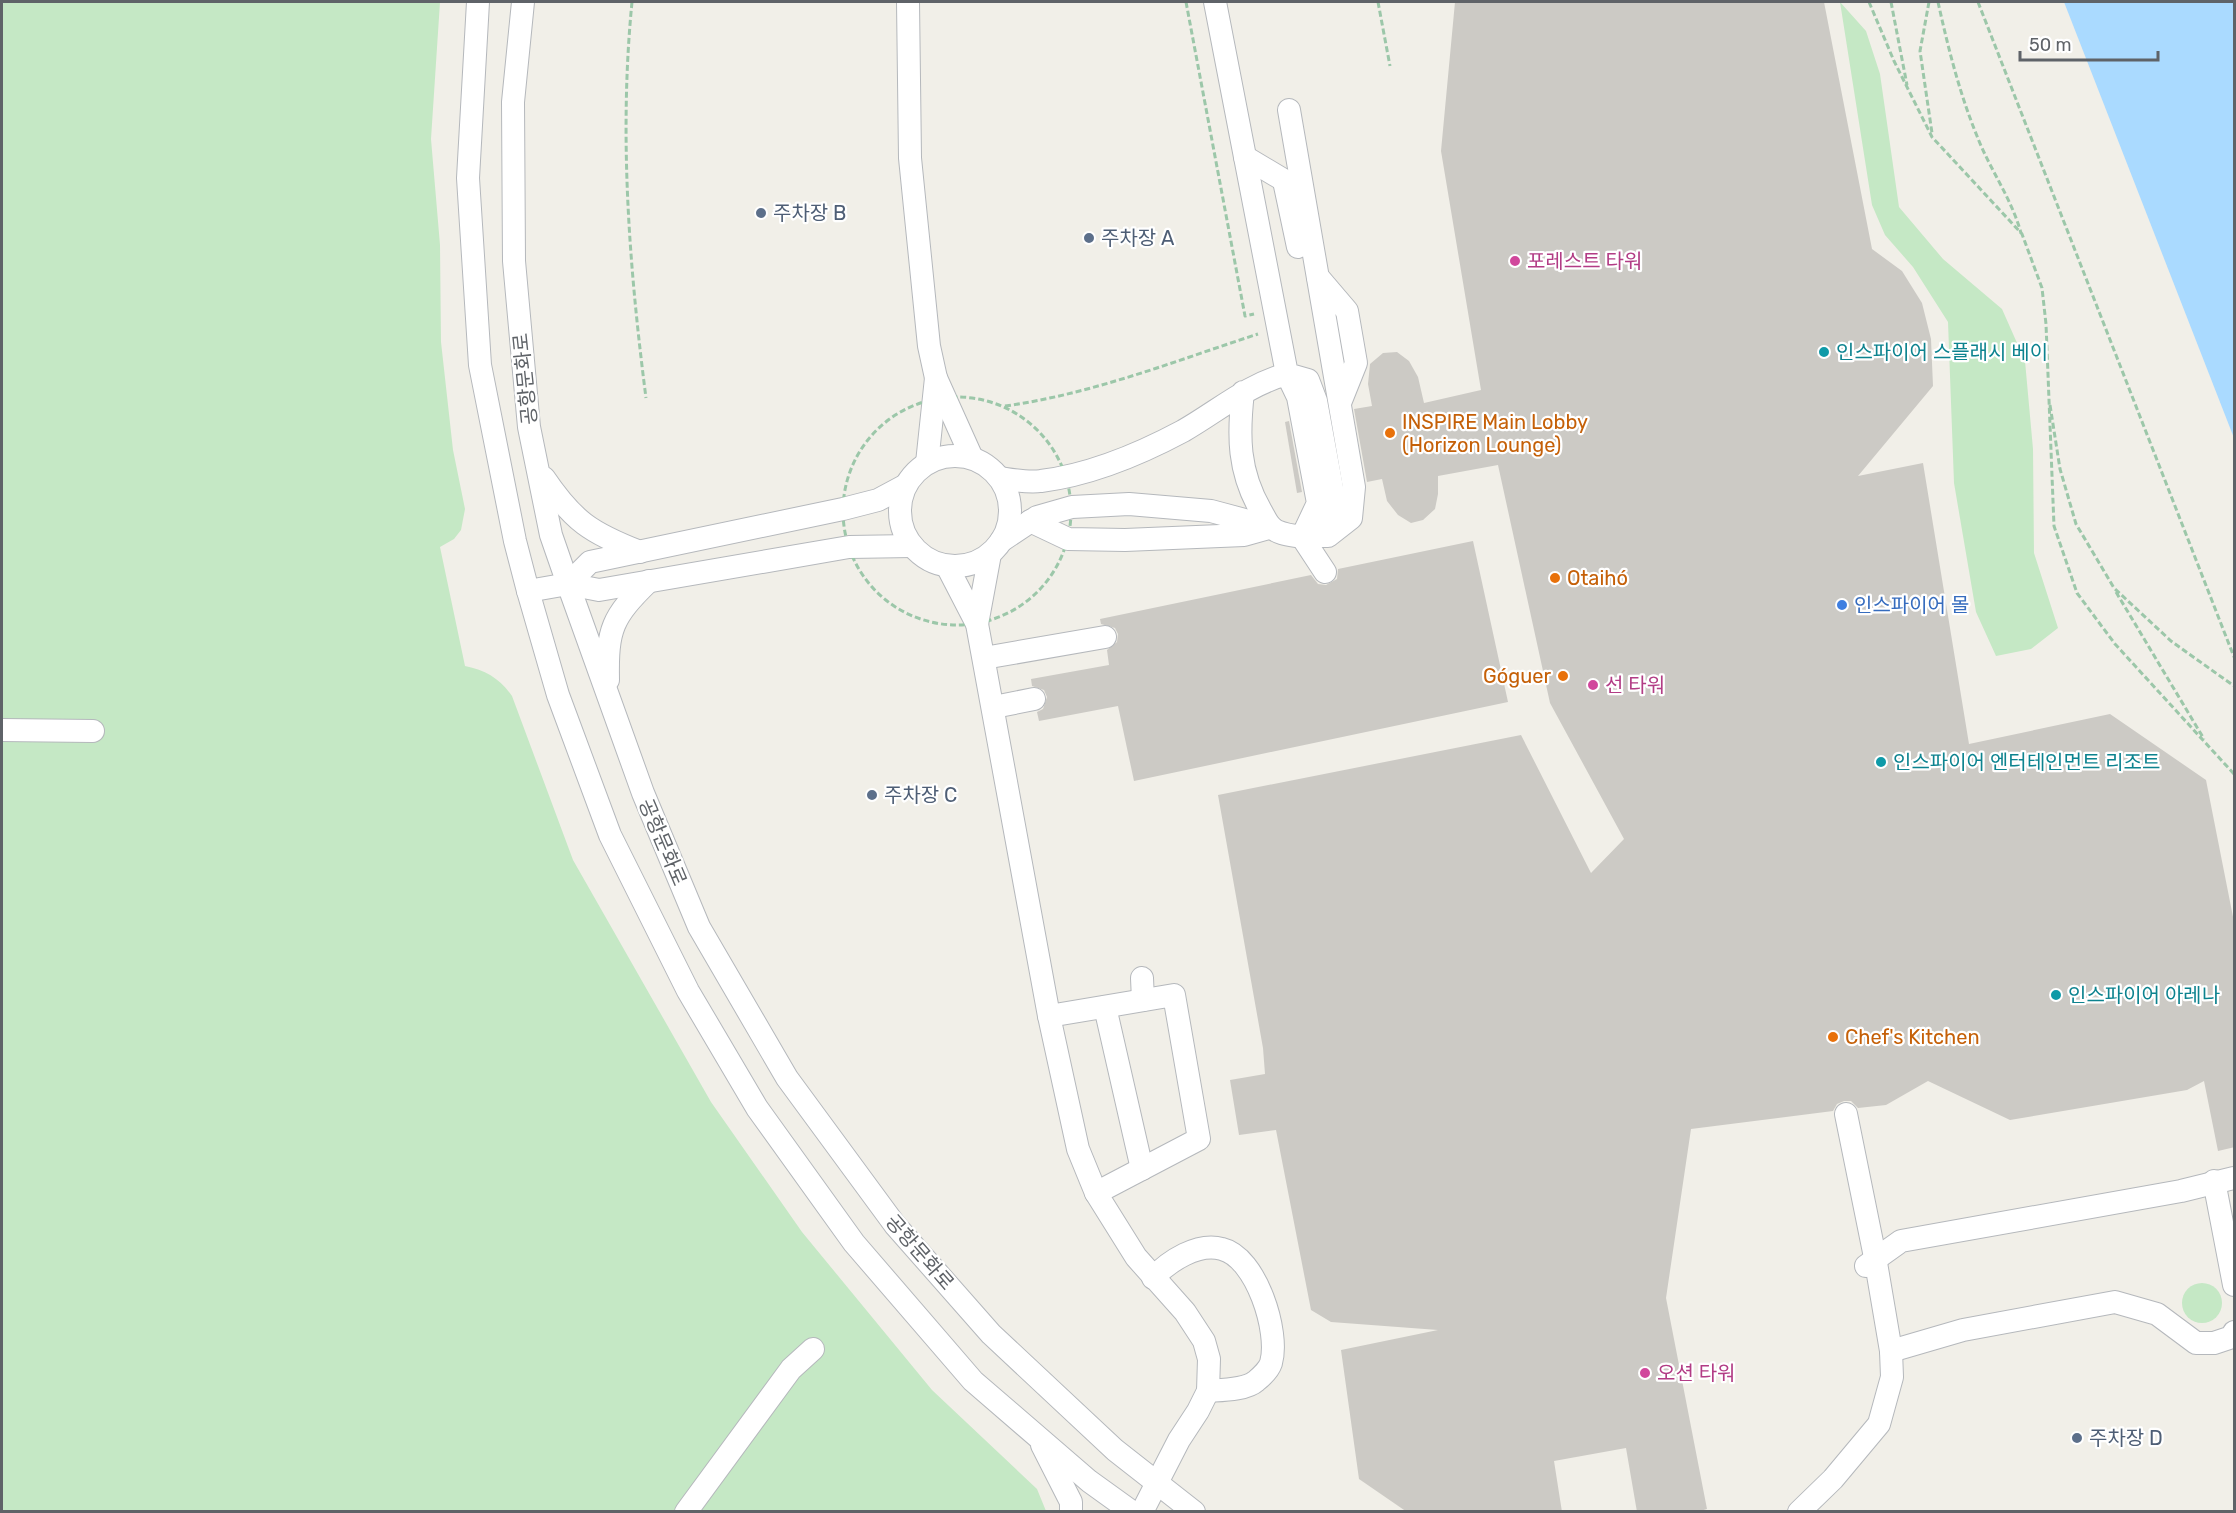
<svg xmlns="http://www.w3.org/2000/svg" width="2236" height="1513" viewBox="0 0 2236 1513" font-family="Rubik,'Noto Sans KR',sans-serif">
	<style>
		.green { fill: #c5e8c5 }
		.water { fill: #aadaff }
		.building { fill: #cccac5 }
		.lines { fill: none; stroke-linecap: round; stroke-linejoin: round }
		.minor-casing { stroke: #b5b8bc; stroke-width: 24 }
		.path { stroke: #9cc7a9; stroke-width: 3; stroke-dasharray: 6 3; stroke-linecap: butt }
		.minor { stroke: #fff; stroke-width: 22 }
		.service-dot { fill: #5c6f8a; stroke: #fff; stroke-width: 2 }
		.hotel-dot { fill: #d1479c; stroke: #fff; stroke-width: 2 }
		.culture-dot { fill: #0f9aa8; stroke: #fff; stroke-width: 2 }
		.food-dot { fill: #e8710a; stroke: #fff; stroke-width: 2 }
		.shop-dot { fill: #3f7fe0; stroke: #fff; stroke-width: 2 }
		.labels { text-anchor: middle; stroke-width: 4.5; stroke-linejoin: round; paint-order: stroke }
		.service-label { font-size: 20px; fill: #4e5e75; stroke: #fff; text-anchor: start }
		.hotel-label { font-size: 20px; fill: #b23c85; stroke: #fff; text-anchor: start }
		.culture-label { font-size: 20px; fill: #0d838f; stroke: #fff; text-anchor: start }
		.street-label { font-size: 20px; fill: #5f6368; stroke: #fff }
		.food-label { font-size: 20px; fill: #c56008; stroke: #fff; text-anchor: start }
		.shop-label { font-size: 20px; fill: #366cbe; stroke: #fff; text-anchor: start }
	</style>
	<rect width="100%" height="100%" fill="#f1efe8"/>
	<g class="green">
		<path d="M 2,2 L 440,2 L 431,139 L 440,245 L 441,342 L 453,450 L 465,509 L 461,530 L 454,539 L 440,547 L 465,666 C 486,670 500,679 512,696 L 573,860 L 711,1102 L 802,1232 L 932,1390 L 1037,1489 L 1046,1511 L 2,1512 Z"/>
		<polygon points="1840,2 1866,31 1880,74 1899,207 1943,259 2002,309 2025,361 2033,449 2034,553 2058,628 2031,649 1996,656 1976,612 1954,483 1948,322 1913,267 1885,235 1872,205"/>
		<circle cx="2202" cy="1303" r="20"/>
	</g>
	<polygon class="water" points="2064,2 2234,2 2234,438"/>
	<g class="building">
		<polygon points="1455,2 1824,2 1872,249 1902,271 1922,303 1931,339 1933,386 1858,476 1923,463 1969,744 2110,714 2206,780 2235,927 2235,1147 2218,1151 2204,1081 2187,1090 2010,1120 1928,1081 1886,1105 1858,1108 1851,1101 1844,1101 1837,1104 1833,1111 1691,1129 1666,1298 1707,1509 1697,1512 1637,1512 1626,1448 1554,1461 1562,1512 1407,1512 1359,1479 1341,1350 1438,1330 1331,1322 1311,1310 1276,1130 1239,1135 1230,1080 1265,1074 1263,1048 1218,795 1521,735 1591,873 1624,839 1550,703 1498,465 1438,476 1438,494 1435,509 1423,520 1411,523 1398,515 1387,501 1382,479 1367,482 1354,409 1372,406 1368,384 1370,364 1383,353 1397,352 1409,361 1418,377 1424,403 1481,390 1441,151"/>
		<polygon points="1289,421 1302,492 1297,493 1285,422"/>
		<polygon points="1473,541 1508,702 1134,781 1118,706 1039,721 1037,712 1043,709 1047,697 1044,690 1032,686 1031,679 1109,665 1107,650 1117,642 1118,634 1115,628 1101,624 1100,619 1311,575 1318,584 1326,585 1337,579 1338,569"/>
	</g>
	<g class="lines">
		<defs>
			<g id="minor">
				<polyline points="478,2 468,178 480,365 515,541 528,591 558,695 610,835 688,991 757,1108 854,1243 973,1381 1089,1481 1132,1512"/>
				<polyline points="523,2 513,102 514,261 529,427 551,535 568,584 643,793 699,927 787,1078 895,1225 991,1334 1115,1450 1194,1512"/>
				<polyline points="908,2 910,158 929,346 936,378 972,458"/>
				<polyline points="1215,2 1287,374 1308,380 1316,401 1335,504 1326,525 1302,537"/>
				<polyline points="1289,110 1354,487 1351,518 1328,536 1318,536"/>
				<polyline points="1245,157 1297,188"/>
				<polyline points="1284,181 1298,247"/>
				<polyline points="1318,277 1347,311 1356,363 1340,403"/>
				<circle cx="955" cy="511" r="55"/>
				<polyline points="927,463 936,378"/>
				<path d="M 544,478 C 573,521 591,533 640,552"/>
				<path d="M 1000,478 C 1013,480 1028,483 1041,481 C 1089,475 1140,454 1183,431 C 1218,411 1247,385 1287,374 L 1298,397 L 1318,503 L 1302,537 C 1292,535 1279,535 1271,527 C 1267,523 1264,516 1261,511 C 1238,471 1238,436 1243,392"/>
				<polyline points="1030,521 1068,539 1125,540 1244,535 1269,528"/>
				<polyline points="1302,537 1325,572"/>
				<polyline points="1001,541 1037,517 1072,507 1129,504 1211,511 1271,527"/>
				<polyline points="947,566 977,624 1049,1016 1078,1149 1096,1193 1136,1257 1185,1312 1204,1341 1209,1359 1208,1391 1198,1411 1179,1440 1142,1512"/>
				<polyline points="568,584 590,562 843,509 878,500 906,485"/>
				<polyline points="528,591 568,584 599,590 849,547 912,546"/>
				<polyline points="977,624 990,554"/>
				<polyline points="984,658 1105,637"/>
				<path d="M 608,680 C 607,629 612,617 649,581"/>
				<polyline points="994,707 1034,699"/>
				<polyline points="2,730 93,731"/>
				<polyline points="1142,978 1143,1000"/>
				<polyline points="1105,1007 1142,1169"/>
				<polyline points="1049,1016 1174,995 1199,1139 1096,1193"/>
				<polyline points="2214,1181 2234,1285"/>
				<polyline points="1866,1266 1901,1241 2181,1191 2234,1178"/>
				<path d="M 1153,1278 C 1169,1261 1198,1242 1222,1249 C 1256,1257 1280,1332 1271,1363 C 1269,1369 1261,1377 1256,1381 C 1246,1390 1221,1390 1208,1391"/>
				<polyline points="1891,1351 1963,1330 2115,1302 2157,1314 2196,1343 2214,1343 2232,1337 2234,1332"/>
				<polyline points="1042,1445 1071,1502 1071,1512"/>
				<polyline points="686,1512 791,1369 813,1349"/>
				<polyline points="1799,1512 1833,1479 1879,1424 1892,1377 1891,1351 1875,1257 1846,1114"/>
			</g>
		</defs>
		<use href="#minor" class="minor-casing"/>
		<g class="path">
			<path d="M 632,2 C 619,134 629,266 646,398"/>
			<polyline points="1186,2 1245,316 1254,314"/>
			<polyline points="1378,2 1390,66"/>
			<polyline points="1869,2 1894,61 1932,137 2022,234 2042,288 2046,324 2054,526 2077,593 2115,644 2234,774"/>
			<polyline points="1891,2 1907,85"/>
			<polyline points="1929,2 1920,51 1932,133"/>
			<path d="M 1938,2 C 1948,47 1959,92 1977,136 C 1990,170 2011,197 2021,233"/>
			<polyline points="1978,2 2234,657"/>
			<circle cx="957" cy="511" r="114"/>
			<polyline points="2050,405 2060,469 2076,524 2114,588 2171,641 2234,686"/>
			<path d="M 1005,406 C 1092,394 1175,361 1258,334"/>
			<polyline points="2116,592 2204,739"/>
		</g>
		<use href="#minor" class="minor"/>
	</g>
	<g class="service-dot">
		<circle cx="761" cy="213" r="6"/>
		<circle cx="1089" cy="238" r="6"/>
		<circle cx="872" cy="795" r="6"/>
		<circle cx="2077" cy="1438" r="6"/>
	</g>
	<g class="hotel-dot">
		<circle cx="1515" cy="261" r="6"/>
		<circle cx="1593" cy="685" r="6"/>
		<circle cx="1645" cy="1373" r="6"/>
	</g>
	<g class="culture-dot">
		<circle cx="1824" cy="352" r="6"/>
		<circle cx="1881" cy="762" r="6"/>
		<circle cx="2056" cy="995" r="6"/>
	</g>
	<g class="food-dot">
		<circle cx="1390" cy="433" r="6"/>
		<circle cx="1555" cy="578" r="6"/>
		<circle cx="1563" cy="676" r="6"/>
		<circle cx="1833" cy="1037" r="6"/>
	</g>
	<circle class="shop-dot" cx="1842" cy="605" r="6"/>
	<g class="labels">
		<g class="service-label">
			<text x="773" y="220">주차장 B</text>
			<text x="1101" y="245">주차장 A</text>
			<text x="884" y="802">주차장 C</text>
			<text x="2089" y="1445">주차장 D</text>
		</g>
		<g class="hotel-label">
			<text x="1527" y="268">포레스트 타워</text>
			<text x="1605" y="692">선 타워</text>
			<text x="1657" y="1380">오션 타워</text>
		</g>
		<g class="culture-label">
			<text x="1836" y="359">인스파이어 스플래시 베이</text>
			<text x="1893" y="769">인스파이어 엔터테인먼트 리조트</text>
			<text x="2068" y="1002">인스파이어 아레나</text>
		</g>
		<g class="street-label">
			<text transform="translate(525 379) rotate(-96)" y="7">공항문화로</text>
			<text transform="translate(663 842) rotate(67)" y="7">공항문화로</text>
			<text transform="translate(920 1252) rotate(49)" y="7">공항문화로</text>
		</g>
		<g class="food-label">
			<text x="1402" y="429">INSPIRE Main Lobby<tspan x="1402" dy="23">(Horizon Lounge)</tspan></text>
			<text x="1567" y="585">Otaihó</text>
			<text x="1551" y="683" text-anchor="end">Góguer</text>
			<text x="1845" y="1044">Chef's Kitchen</text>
		</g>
		<g class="shop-label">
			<text x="1854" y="612">인스파이어 몰</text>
		</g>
	</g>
	<rect width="2236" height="1513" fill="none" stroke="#5f6368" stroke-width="6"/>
	<path d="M2020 51v9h138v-9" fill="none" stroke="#5f6368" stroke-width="3"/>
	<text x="2029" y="51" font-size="18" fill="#5f6368" stroke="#ffffff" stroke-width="4.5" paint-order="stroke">50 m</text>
</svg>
